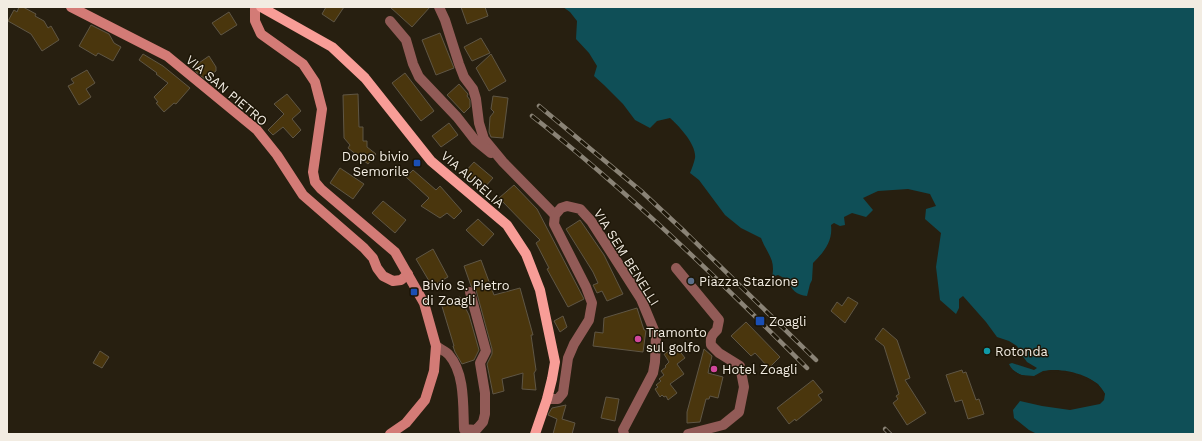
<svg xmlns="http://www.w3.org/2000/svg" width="1202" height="441" viewBox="0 0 1202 441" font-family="'Work Sans',sans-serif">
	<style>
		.water { fill: #0f4f57 }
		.pier { fill: #271f10 }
		.building { fill: #4a360d; stroke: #5f5645 }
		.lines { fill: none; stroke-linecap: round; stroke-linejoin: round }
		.street { stroke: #925b57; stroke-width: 10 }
		.secondary { stroke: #d37b76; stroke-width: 10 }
		.primary { stroke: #f89d97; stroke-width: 10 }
		.rail-casing { stroke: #8a8376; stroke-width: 4.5 }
		.rail { stroke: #1d1607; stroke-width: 3; stroke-dasharray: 9; stroke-linecap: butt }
		.transit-dot { fill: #1a4fb4; stroke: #1d1607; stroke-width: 1.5 }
		.service-dot { fill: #5c6f8a; stroke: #1d1607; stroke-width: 1.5 }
		.hotel-dot { fill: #d1479c; stroke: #1d1607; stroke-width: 1.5 }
		.culture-dot { fill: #0f9aa8; stroke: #1d1607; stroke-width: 1.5 }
		.labels { text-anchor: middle; stroke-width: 3; stroke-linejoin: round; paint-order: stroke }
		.street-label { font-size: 13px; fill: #f2ece2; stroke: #1d1607 }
		.poi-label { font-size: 13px; fill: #f2ece2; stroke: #1d1607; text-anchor: start }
	</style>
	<rect width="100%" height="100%" fill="#271f10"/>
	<path class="water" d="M 563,7 L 1195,7 L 1195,434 L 1035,434 L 1035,433 L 1029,430 L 1014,418 L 1013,410 L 1020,401 L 1042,406 L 1070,410 L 1100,404 L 1104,400 L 1105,394 C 1098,377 1069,369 1052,370 C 1045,370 1041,374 1035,376 C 1024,378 1013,373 1009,364 L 1012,363 L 1034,370 L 1037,368 L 1027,362 L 1022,355 L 1017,346 L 1009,341 L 997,337 L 986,322 L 963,296 L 959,299 L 959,308 L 956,314 L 940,300 L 936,267 L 941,233 L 925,219 L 926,209 L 936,206 L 930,194 L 908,189 L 878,191 L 863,198 L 873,210 L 866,217 L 852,213 L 844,217 L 845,225 L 840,226 L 834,223 L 831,225 C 833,241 824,252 813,263 L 812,280 L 810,284 L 807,296 C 797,295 791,290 788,280 L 778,275 L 772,277 C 776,259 767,254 761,238 L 741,228 L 725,215 L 699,180 L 690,173 C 692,168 694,163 695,158 C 697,145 679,126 670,118 L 657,121 L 650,128 L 635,120 L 623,104 L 604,85 L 594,76 L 597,66 L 589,53 L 576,39 L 577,21 L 570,12 Z"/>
	<polygon class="pier" points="1010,370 1012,370 1021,375 1034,376 1043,371 1052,370 1072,373 1090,379 1098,384 1105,394 1103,396 1102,391 1097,385 1089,381 1072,375 1052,372 1044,373 1035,378 1021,377"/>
	<g class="building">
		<polygon points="19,7 23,7 36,14 35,16 44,21 48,28 51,26 59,40 42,51 31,34 8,21 14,10 17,12"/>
		<polygon points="326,7 344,7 334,22 322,14"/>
		<polygon points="390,7 430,7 412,27"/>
		<polygon points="461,7 485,7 488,16 467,24"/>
		<polygon points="229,12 237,25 221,35 212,23"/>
		<polygon points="91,25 109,34 114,43 121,47 113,61 98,53 96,56 79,46"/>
		<polygon points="440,33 454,68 436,75 422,40"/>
		<polygon points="481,38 490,53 472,61 464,47"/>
		<polygon points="143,54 163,66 190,88 176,104 174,103 164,112 156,103 158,102 154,97 168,83 156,74 157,73 139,60"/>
		<polygon points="491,54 506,81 489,91 476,68"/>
		<polygon points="209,56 216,67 216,71 205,79 195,71 193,67"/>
		<polygon points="87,70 95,83 86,89 91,97 79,105 68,86 74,83 71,79"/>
		<polygon points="405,73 434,111 421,121 392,83"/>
		<polygon points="459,84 468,94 467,96 470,100 470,107 464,113 447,95"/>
		<polygon points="287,94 301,111 292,119 301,130 293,138 283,127 273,135 268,130 284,114 274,104"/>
		<polygon points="358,94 359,127 363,127 363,141 367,141 367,147 376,154 368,164 348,148 350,145 344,138 343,95"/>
		<polygon points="493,96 508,98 503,138 491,137 489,132 490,117 494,112 491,109"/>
		<polygon points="449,123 458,135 441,147 432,136"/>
		<polygon points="474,162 493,178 484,188 480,188 464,173"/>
		<polygon points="340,168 364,184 353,199 330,183"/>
		<polygon points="413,170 436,190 440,186 462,211 454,219 447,213 440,218 421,206 429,198 406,177"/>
		<polygon points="514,185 537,209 584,299 568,307 547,269 549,268 536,243 540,240 499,198"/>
		<polygon points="383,201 406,220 395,233 372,213"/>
		<polygon points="478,219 494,234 483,246 466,230"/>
		<polygon points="580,220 604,255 623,294 607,301 602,291 597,293 593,285 598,283 593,272 566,229"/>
		<polygon points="433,249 448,277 432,286 416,259"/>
		<polygon points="481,260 494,295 520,288 533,335 531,335 536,370 534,373 536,390 522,389 523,373 502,379 504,391 493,394 487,364 492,354 492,349 476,290 471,286 464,266"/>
		<polygon points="460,297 469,315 479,350 474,360 462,364 455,352 453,346 454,346 441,303"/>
		<polygon points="848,297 858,303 845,323 831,311 837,302 842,306"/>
		<polygon points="637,308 644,330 646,330 643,352 593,346 595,332 603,333 604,318"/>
		<polygon points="563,316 567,327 560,332 554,321"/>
		<polygon points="746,322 780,357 769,368 755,353 751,356 731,336"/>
		<polygon points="883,328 897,340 910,378 905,380 926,413 907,425 893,403 898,399 896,396 899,394 884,346 875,339"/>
		<polygon points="674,348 676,351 678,349 685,358 677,364 684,374 670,384 677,393 668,400 666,396 664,397 662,395 660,397 655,389 658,387 656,385 661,381 659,379 664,375 661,371 666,367 665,366 669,362 664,354"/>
		<polygon points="704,349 712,356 708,373 723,377 718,398 710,396 709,399 706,399 700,422 687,423 687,412"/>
		<polygon points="100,351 109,357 102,368 93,363"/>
		<polygon points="962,370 963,373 966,372 976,400 979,399 984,414 968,419 962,400 955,402 946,375"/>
		<polygon points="813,380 823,392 818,395 822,400 796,421 795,419 789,424 777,408"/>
		<polygon points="606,397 619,399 615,421 601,418"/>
		<polygon points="566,405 562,419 575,423 572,434 553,434 557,419 548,415 549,413 552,408"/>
	</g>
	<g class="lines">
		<g class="street">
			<polyline points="439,7 445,20 459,64 464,77 473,89 476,99 479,123 484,139 503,162 555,215"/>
			<polyline points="390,21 406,40 413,64 419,77 457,117 475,140 491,153"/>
			<path d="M 676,268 L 719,320 L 717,330 C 712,335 710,337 711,345 L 719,353 L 740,366 L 744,387 L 739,412 L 723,425 L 688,434"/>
			<path d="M 436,346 C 440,349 446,351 449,355 C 465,373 463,406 464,429 L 476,430 L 483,422 L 485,414 L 485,393 L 480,363 L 486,351 L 470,292"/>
			<polyline points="547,399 558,399 563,393 568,358 574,344 589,320 592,303 586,287 554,224 555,215 561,208 567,206 580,209 591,221 641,299 656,335 655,362 653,373 623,430 624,434"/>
		</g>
		<g class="secondary">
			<polyline points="71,7 167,56 257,130 277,155 303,195 364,248 373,258 377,268 383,276 393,281 401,280 408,274"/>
			<polyline points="255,7 255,21 261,34 303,64 315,82 322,109 313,172 315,182 321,189 395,252 424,303 436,346 434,371 425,400 406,423 390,434"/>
		</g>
		<polyline class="primary" points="261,7 332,47 365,78 431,161 507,225 526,254 540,290 555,362 552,379 547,399 535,434"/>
		<defs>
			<g id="rail">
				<polyline points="539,106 641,191 685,232 816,360"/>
				<path d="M 532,116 C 630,193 719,280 807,368"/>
				<polyline points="885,429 890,434"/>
			</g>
		</defs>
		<use href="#rail" class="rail-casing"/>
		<use href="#rail" class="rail"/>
	</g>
	<g class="transit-dot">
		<rect x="413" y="159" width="8" height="8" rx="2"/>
		<rect x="410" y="288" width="8" height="8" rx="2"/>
		<rect x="755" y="316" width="10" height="10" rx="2"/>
	</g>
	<circle class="service-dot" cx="691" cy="281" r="4"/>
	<g class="hotel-dot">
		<circle cx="638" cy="339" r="4"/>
		<circle cx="714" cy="369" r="4"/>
	</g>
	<circle class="culture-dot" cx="987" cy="351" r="4"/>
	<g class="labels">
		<g class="street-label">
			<text transform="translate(227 90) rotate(40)" y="5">VIA SAN PIETRO</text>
			<text transform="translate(473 179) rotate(41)" y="5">VIA AURELIA</text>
			<text transform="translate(627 257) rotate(58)" y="5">VIA SEM BENELLI</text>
		</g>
		<g class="poi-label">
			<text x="409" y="161" text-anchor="end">Dopo bivio<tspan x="409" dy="15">Semorile</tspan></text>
			<text x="699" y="286">Piazza Stazione</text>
			<text x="422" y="290">Bivio S. Pietro<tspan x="422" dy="15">di Zoagli</tspan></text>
			<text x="769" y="326">Zoagli</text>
			<text x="646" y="337">Tramonto<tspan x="646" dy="15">sul golfo</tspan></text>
			<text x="995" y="356">Rotonda</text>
			<text x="722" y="374">Hotel Zoagli</text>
		</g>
	</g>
	<rect width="1202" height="441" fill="none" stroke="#f2ece2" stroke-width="16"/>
</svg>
